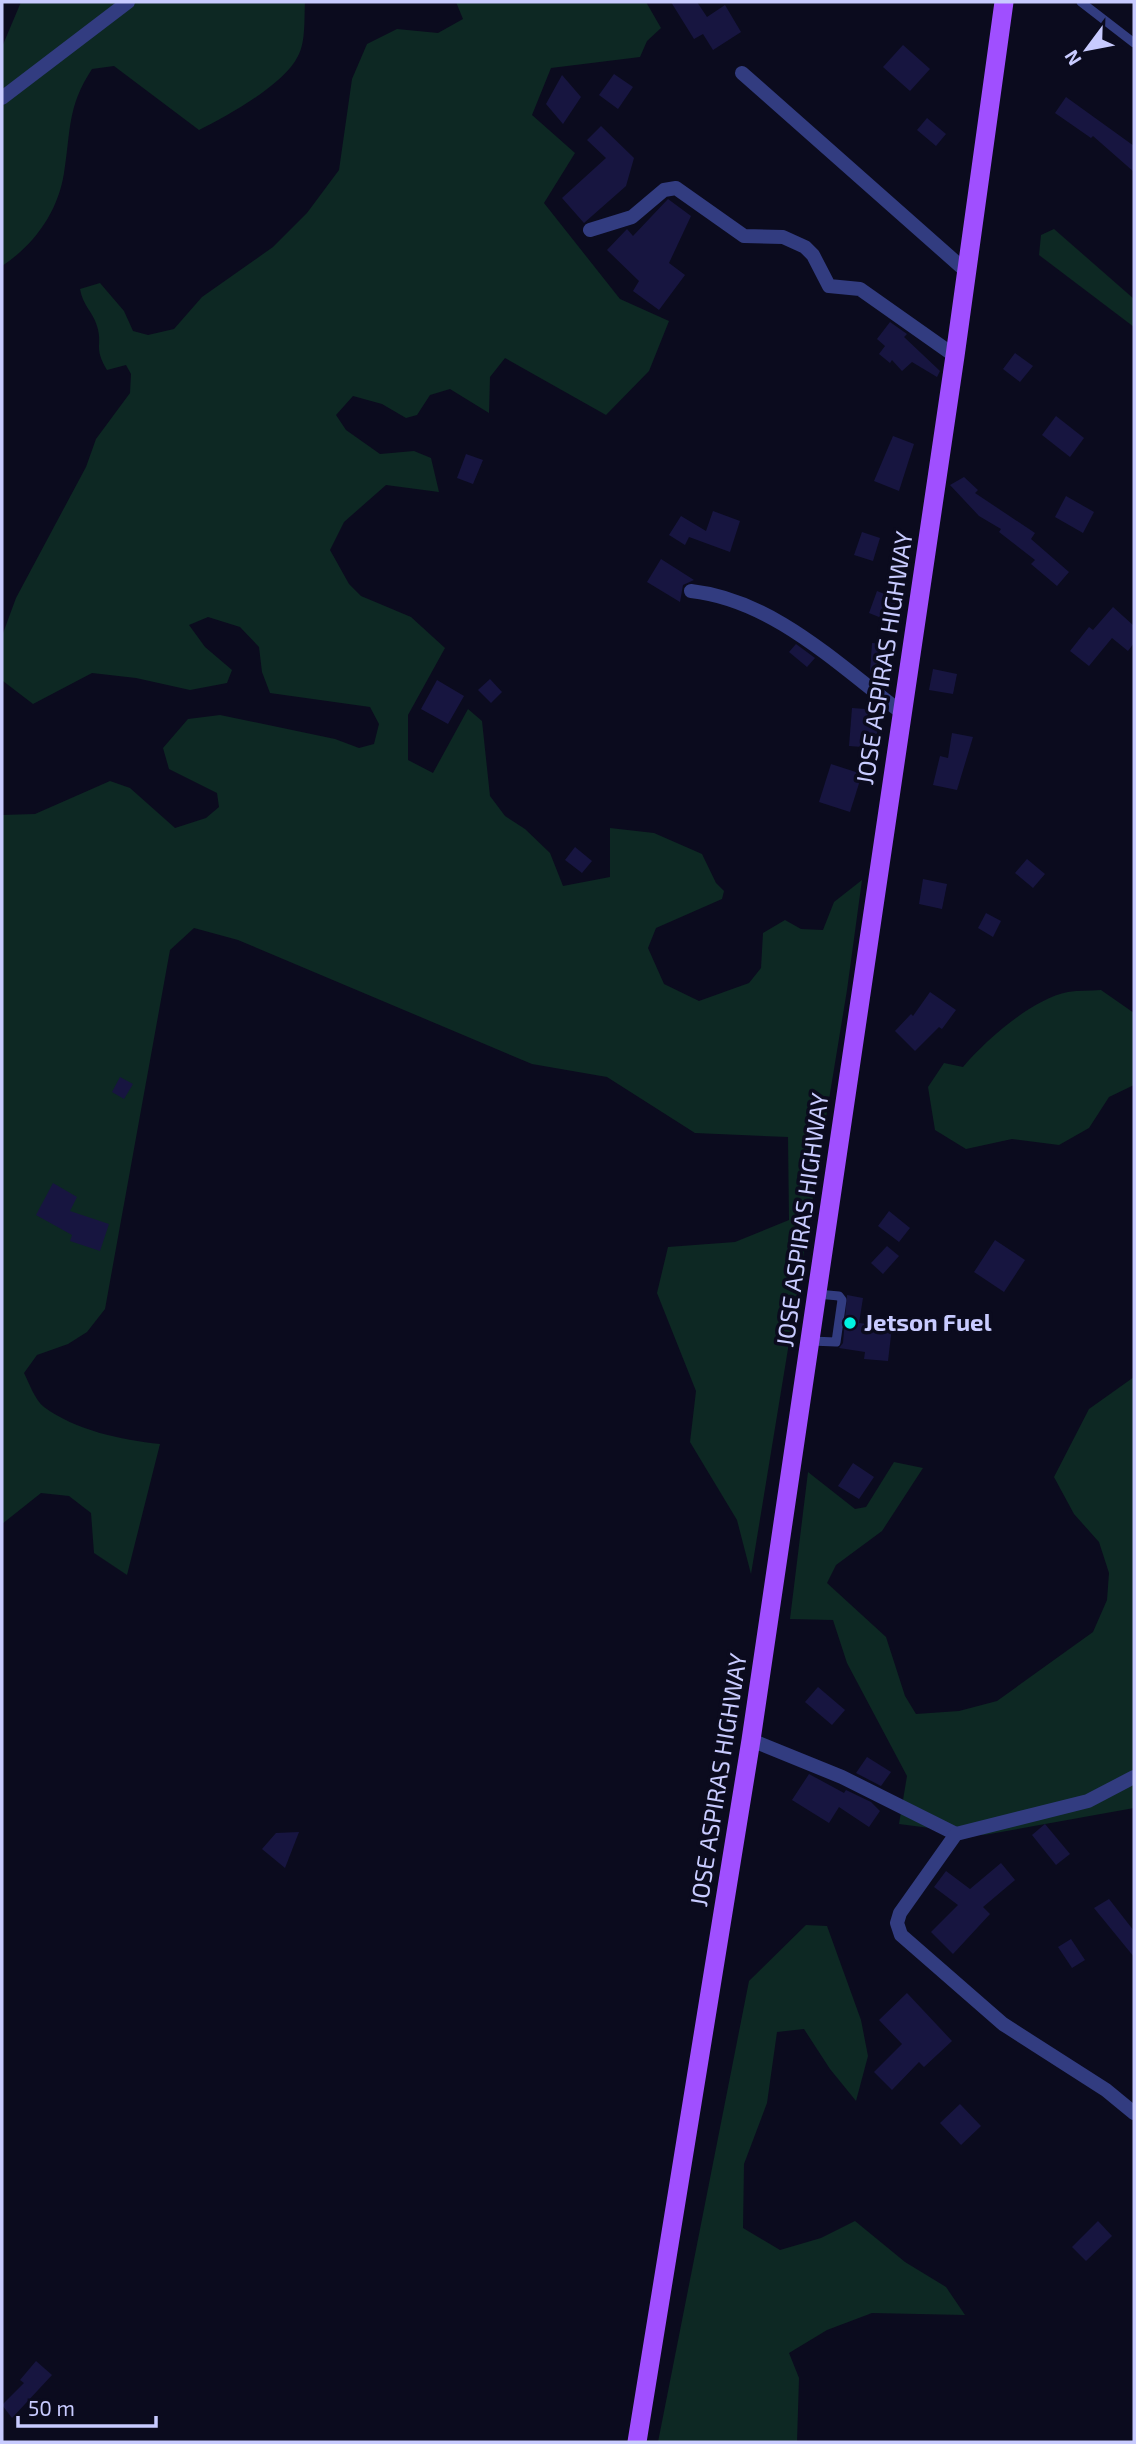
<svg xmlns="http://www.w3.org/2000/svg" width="1136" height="2444" viewBox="0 0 1136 2444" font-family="'Exo 2',sans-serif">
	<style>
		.green { fill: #0d2823 }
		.building { fill: #171540 }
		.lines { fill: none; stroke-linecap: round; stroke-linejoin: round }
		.service { stroke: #323c80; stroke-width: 9 }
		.minor { stroke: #323c80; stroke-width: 14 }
		.primary { stroke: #a04fff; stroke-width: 19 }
		.poi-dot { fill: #00f3e2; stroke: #0b0b1e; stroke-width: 2.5 }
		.labels { text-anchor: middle; stroke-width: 7; stroke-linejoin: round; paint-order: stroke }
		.street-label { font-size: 24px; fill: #c8cbff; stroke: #0b0b1e }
		.poi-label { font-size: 24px; font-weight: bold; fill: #c8cbff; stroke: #0b0b1e; text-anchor: start }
	</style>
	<rect width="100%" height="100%" fill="#0b0b1e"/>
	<g class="green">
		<path d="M 21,2 L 305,2 C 304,17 306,42 298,56 C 284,85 227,116 199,130 L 114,66 L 92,69 C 67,107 71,130 64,173 C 58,212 34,245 2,266 L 2,47 Z"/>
		<path d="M 456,2 L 646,2 L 661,28 L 647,41 L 640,57 L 551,68 L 532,115 L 575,153 L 544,203 L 620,299 L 669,321 L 649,371 L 606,415 L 505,358 L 490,377 L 489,413 L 450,389 L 430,395 L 417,415 L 406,418 L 382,404 L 353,396 L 336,415 L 346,430 L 380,454 L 414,451 L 431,458 L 439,492 L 386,485 L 344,522 L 330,550 L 349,584 L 361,596 L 411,617 L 445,648 L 408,715 L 408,760 L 433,773 L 468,709 L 482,721 L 490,796 L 505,816 L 525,829 L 550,853 L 563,886 L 610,877 L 610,828 L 654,833 L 702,854 L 716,883 L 724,891 L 722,899 L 656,928 L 648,948 L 664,984 L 699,1001 L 749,983 L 761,968 L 763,933 L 785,920 L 801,929 L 823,930 L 834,902 L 862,880 L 847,990 L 751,1574 L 737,1520 L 690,1442 L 696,1391 L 657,1293 L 668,1247 L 735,1242 L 789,1220 L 788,1137 L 695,1133 L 607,1077 L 532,1064 L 238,940 L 194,928 L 170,950 L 105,1309 L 87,1332 L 68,1344 L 37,1355 L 24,1373 C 29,1383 35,1400 44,1407 C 75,1430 121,1440 160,1444 L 127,1575 L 94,1553 L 91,1513 L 69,1496 L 41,1493 L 2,1524 L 2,815 L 35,814 L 110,781 L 130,788 L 175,828 L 206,818 L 219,807 L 217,793 L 169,769 L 163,748 L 188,719 L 220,715 L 335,739 L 359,748 L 374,744 L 379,724 L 370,707 L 270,693 L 262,672 L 259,647 L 240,627 L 208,617 L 189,625 L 205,647 L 232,670 L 227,683 L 190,690 L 136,678 L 92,673 L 33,704 L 3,681 L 2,636 L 16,598 L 86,467 L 96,439 L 130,393 L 131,374 L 126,365 L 107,370 C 93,347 103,345 97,326 C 93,312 83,306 80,289 L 100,283 L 124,311 L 133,331 L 148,335 L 174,329 L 202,297 L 273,247 L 307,213 L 339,170 L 352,79 L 367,44 L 397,29 L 438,33 L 463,19 Z"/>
		<polygon points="1054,229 1134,299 1134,327 1039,255 1041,235"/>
		<path d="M 1101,990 L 1134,1013 L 1134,1085 L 1109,1097 L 1089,1128 L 1059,1145 L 1012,1139 L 966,1149 L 935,1130 L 928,1087 L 944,1063 L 963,1067 C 986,1040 1032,999 1068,992 C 1079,990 1090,991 1101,990 Z"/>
		<polygon points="1134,1377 1134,1808 984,1835 899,1824 907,1776 847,1663 833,1620 790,1619 808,1472 855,1509 866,1507 894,1462 923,1468 882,1531 836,1565 827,1583 886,1637 905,1696 916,1714 959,1711 997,1701 1093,1632 1107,1600 1109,1573 1099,1542 1074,1514 1054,1477 1089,1409"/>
		<polygon points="806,1925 827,1926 861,2020 868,2056 856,2101 830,2069 804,2029 777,2032 767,2103 744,2164 743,2228 780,2250 821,2238 855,2221 905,2262 946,2287 965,2315 872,2313 827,2330 789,2353 799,2378 797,2442 658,2442 749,1981"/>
	</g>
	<g class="building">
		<polygon points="671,2 697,2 707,17 725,5 741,32 713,50 703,34 694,39"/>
		<polygon points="903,45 930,69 910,91 883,67"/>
		<polygon points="614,74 633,87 618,109 599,95"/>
		<polygon points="562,75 581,97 563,124 546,104"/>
		<polygon points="1066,97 1134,146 1134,172 1093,136 1091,138 1055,113"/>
		<polygon points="927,118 946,134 936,146 917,130"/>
		<polygon points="601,126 634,158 626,186 584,223 562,198 606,158 587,140"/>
		<polygon points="668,199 691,216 669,263 685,275 659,310 633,291 639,281 607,250 627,229 633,236"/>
		<polygon points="890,322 907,334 904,337 940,371 937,377 912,362 902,371 892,360 890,363 879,354 885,346 877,339"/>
		<polygon points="1015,353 1033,366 1020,382 1003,369"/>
		<polygon points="1056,416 1084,438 1070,457 1042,435"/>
		<polygon points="893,436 914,444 899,491 874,481"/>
		<polygon points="466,454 483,460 473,484 457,478"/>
		<polygon points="964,477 978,490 975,493 1035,533 1031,539 1069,572 1057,586 1031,564 1035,560 999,532 1001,529 979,516 950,485"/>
		<polygon points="1066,496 1094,512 1083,533 1055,517"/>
		<polygon points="713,511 740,521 730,552 689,537 685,545 669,535 681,516 706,531"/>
		<polygon points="862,532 880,538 873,561 854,555"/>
		<polygon points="661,559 694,580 683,585 680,602 647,582"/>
		<polygon points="877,591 897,599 889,621 869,613"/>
		<polygon points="1113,607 1134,626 1134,643 1128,651 1112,638 1089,666 1070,651 1089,627 1093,630"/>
		<polygon points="872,643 888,644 886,674 870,673"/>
		<polygon points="796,644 815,658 807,667 789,652"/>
		<polygon points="933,669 957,674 953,694 929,690"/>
		<polygon points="490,679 502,692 491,703 478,690"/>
		<polygon points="437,680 464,696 448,724 421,709"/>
		<polygon points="852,708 879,710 876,748 849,746"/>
		<polygon points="952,733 973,737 957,790 933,785 940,756 948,758"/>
		<polygon points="831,764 862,774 850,812 819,802"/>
		<polygon points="575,847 592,861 582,873 565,860"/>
		<polygon points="1027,859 1045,874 1033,888 1015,873"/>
		<polygon points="923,879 947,884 942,909 919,904"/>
		<polygon points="986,913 1001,921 993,937 978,928"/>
		<polygon points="930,992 956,1010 942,1029 939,1027 915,1051 895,1031 911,1014 913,1016"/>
		<polygon points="120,1077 133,1084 124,1099 112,1092"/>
		<polygon points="53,1183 77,1197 70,1211 109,1224 100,1251 70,1241 72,1235 36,1215"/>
		<polygon points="889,1211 910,1228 899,1242 878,1226"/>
		<polygon points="995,1240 1025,1260 1004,1292 974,1272"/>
		<polygon points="887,1246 899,1256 883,1274 871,1263"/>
		<polygon points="847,1295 863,1298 859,1323 892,1327 888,1361 864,1359 865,1352 839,1348 843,1343"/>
		<polygon points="853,1463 874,1477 859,1499 838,1486"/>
		<polygon points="818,1687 845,1710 832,1725 805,1702"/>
		<polygon points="867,1757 891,1772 881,1786 856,1773"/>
		<polygon points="809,1774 844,1793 846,1790 871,1802 880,1811 869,1827 839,1807 829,1823 792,1800"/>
		<polygon points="1045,1824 1070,1854 1056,1865 1032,1835"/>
		<polygon points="299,1832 285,1868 262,1849 276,1833"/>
		<polygon points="1001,1863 1015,1880 983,1907 990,1914 953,1954 931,1932 958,1905 934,1887 946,1871 970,1889"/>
		<polygon points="1109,1899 1134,1931 1134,1957 1094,1908"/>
		<polygon points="1071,1939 1085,1960 1072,1968 1058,1947"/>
		<polygon points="907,1993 952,2041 924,2067 919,2062 892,2090 874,2072 902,2044 879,2020"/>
		<polygon points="960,2104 981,2126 961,2145 940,2123"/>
		<polygon points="1098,2221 1112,2236 1086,2261 1072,2247"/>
		<polygon points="36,2361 52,2375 12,2418 2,2405 24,2383 20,2380"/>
	</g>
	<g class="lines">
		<g class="service">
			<polyline points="1081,2 1134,43"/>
			<polyline points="811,1341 836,1342 842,1300 839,1296 817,1294"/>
		</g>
		<g class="minor">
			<polyline points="742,73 967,272"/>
			<polyline points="2,98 128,2"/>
			<polyline points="590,230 632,217 664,190 676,188 744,236 783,237 805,247 813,255 829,286 860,289 955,356"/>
			<path d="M 691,591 C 773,600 837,664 901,712"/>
			<polyline points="751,1740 842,1777 956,1834"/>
			<polyline points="1134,1777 1088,1801 956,1834 900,1913 897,1923 901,1935 1003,2024 1106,2090 1134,2113"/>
		</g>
		<polyline class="primary" points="637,2442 751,1740 955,356 1004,2"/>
	</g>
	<circle class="poi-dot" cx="850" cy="1323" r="7"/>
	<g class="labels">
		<g class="street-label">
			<text transform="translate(885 658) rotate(-81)" y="8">JOSE ASPIRAS HIGHWAY</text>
			<text transform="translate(803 1220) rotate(-82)" y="8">JOSE ASPIRAS HIGHWAY</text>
			<text transform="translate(719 1780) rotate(-81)" y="8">JOSE ASPIRAS HIGHWAY</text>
		</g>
		<g class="poi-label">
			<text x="864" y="1331">Jetson Fuel</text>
		</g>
	</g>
	<rect width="1136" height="2444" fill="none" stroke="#c8cbff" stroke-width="7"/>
	<g transform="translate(1087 49) rotate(238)" stroke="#0b0b1e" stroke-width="5" paint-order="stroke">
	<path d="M0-5L12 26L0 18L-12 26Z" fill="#c8cbff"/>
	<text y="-10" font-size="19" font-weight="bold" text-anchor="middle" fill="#c8cbff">N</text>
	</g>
	<path d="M18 2416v10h138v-10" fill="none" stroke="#c8cbff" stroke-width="3.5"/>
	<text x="28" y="2416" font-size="21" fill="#c8cbff" stroke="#0b0b1e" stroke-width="5" paint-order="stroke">50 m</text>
</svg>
